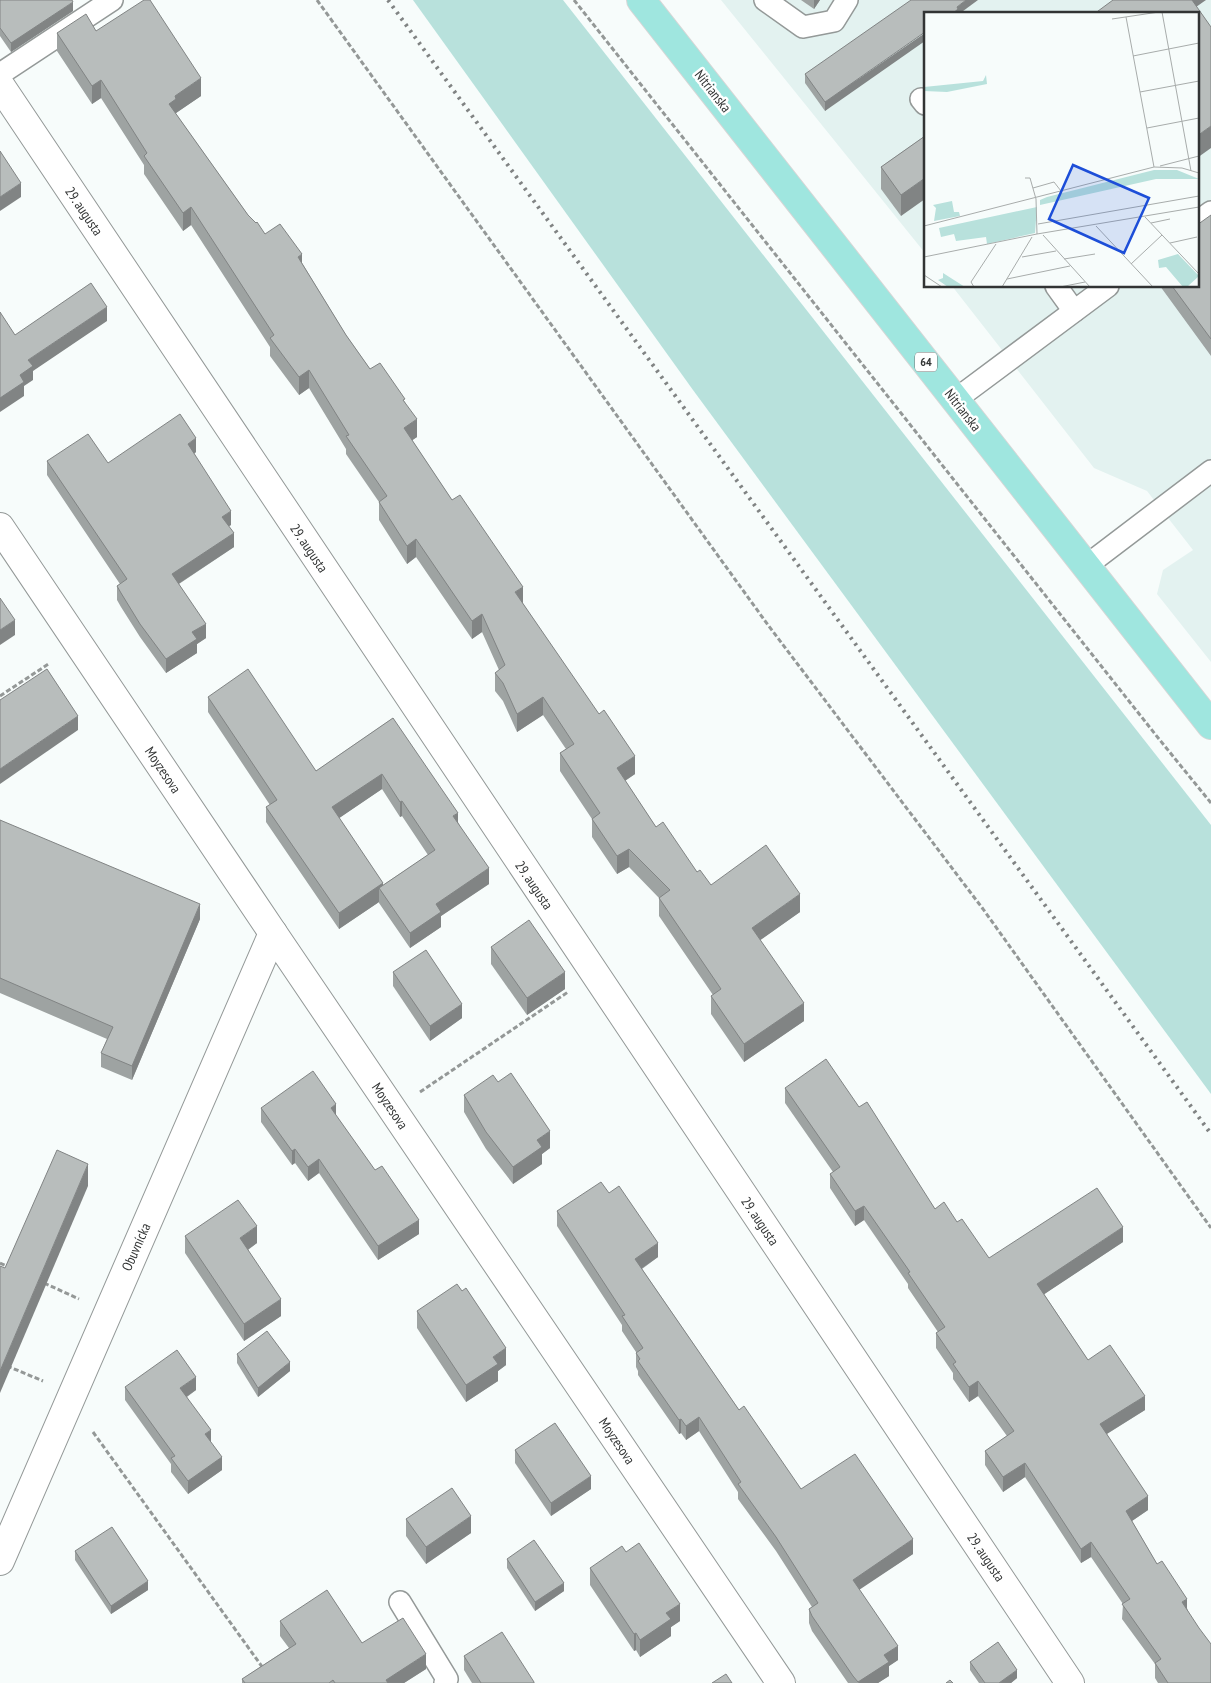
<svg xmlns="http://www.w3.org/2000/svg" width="1211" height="1683" viewBox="0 0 1211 1683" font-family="'PT Sans Narrow',sans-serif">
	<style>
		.built { fill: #e3f2f0 }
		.green { fill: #b8e1dc }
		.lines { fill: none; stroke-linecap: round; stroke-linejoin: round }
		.lane-casing { stroke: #949998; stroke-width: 24 }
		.street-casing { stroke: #949998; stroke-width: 30 }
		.primary-casing { stroke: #d6d6d6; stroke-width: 30 }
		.path { stroke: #949897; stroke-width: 3; stroke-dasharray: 5 2.5; stroke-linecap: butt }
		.lane { stroke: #fff; stroke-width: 21 }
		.street { stroke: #fff; stroke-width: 28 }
		.primary { stroke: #9fe6df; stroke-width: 28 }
		.rail { stroke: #808383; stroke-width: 4; stroke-dasharray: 2.5 5; stroke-linecap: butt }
		.wall { fill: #9ea3a2; fill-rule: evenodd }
		.shaded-wall { fill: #818484 }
		.building { fill: #b8bdbc; stroke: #818484 }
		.labels { text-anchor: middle; stroke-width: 5; stroke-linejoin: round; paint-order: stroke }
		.shield { fill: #fff; stroke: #707171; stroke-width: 1 }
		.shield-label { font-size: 12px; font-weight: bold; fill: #323434 }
		.street-label { font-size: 14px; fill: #323434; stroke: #fff }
		.inset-road { fill: none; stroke: #a8acab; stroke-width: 1 }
		.view { fill: #1d4ed8; fill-opacity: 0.15; stroke: #1d4ed8; stroke-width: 2.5 }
		.inset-edge { fill: none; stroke: #323434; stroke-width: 2.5 }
	</style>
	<rect width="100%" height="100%" fill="#f7fcfb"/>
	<polygon class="built" points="721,0 1211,0 1211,662 1157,594 1163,570 1193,550 1147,491 1094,468 952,286 1197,286 1197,14 925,14 925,253"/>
	<polygon class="green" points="413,0 563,0 1211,825 1211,1094 693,390"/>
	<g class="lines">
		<defs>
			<g id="lane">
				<polyline points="765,0 803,27 834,21 847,0"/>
				<polyline points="0,74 112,0"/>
				<polyline points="921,99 925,104"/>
				<polyline points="1197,222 1211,212"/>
				<polyline points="1056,286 1074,311"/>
				<polyline points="955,400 1108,286"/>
				<polyline points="1086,566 1211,471"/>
				<polyline points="400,1602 447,1679 445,1683"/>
			</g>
			<g id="street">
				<polyline points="0,85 1070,1683"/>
				<polyline points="0,527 273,933 781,1683"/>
				<polyline points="0,1561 273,933"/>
			</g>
			<polyline id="primary" points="641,0 1211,725"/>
		</defs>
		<use href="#lane" class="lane-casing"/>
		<use href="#street" class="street-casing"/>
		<use href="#primary" class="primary-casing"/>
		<g class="path">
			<polyline points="317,0 768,625 983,909 1211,1228"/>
			<polyline points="574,0 1159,739 1211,803"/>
			<polyline points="0,696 50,663"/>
			<polyline points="420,1092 568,992"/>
			<polyline points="0,1263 9,1267"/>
			<polyline points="44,1283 79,1299"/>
			<polyline points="0,1363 43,1381"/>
			<polyline points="93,1432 263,1668"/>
		</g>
		<use href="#lane" class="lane"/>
		<use href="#street" class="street"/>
		<use href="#primary" class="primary"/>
		<polyline class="rail" points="388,0 1211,1134"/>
	</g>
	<g class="wall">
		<polygon points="0,0 73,11 11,52 0,36"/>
		<polygon points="801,0 820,0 814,9"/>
		<polygon points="925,14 825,111 805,83 805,74"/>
		<polygon points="96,31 201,96 176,113 176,114 248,215 265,234 302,263 346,335 370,369 405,402 417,437 412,440 452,500 523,604 635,774 625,781 656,827 697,872 711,885 800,912 760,940 804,1021 744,1062 711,1014 711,996 713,995 659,916 659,898 629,867 617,874 592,837 592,819 560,771 560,753 566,749 543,715 517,732 503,701 495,691 495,673 499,670 482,632 472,639 416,557 407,564 379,520 379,502 346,454 346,449 309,388 299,395 270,356 270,347 191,225 183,231 144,174 144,165 101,98 92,104 57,51 57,33"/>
		<polygon points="925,136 901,216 881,189 881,167"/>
		<polygon points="1211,215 1211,356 1160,286 1197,286"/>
		<polygon points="196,452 194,454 231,525 229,526 234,547 179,584 206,638 197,644 197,653 166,673 140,637 121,607 117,600 117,586 120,584 47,475 47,461 108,463"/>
		<path d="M 208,697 L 316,771 L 393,718 L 458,822 L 489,884 L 441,916 L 441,927 L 410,948 L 379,903 L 379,902 L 339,929 L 266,822 L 266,807 L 270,805 L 208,712 ZM 382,789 L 400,817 L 402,816 L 428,855 L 383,885 L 339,818 Z"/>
		<polygon points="0,820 200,919 132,1080 101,1067 101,1053 107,1039 0,993"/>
		<polygon points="491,947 565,989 527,1015 491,964"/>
		<polygon points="393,972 462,1018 430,1041 393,986"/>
		<polygon points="498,1082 550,1148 542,1154 542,1164 513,1184 486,1149 464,1112 464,1095"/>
		<polygon points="785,1088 859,1107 935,1209 957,1222 989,1258 1123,1242 1044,1294 1088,1360 1145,1410 1107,1434 1148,1510 1132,1521 1157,1564 1187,1608 1211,1683 1158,1683 1155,1678 1155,1664 1122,1619 1123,1604 1091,1557 1081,1563 1025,1477 1003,1492 985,1465 985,1451 1007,1436 978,1396 969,1402 953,1379 953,1373 936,1348 936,1333 938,1332 908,1288 908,1284 864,1220 855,1226 830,1188 830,1174 833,1172 785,1103"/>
		<polygon points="261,1108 336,1116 419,1234 378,1260 319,1173 308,1181 295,1163 292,1165 261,1122"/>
		<polygon points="609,1193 658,1257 642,1269 739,1410 801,1489 913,1554 859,1589 898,1660 889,1666 889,1676 878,1683 848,1683 812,1631 809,1623 809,1609 812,1607 776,1551 738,1499 738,1492 699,1431 686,1440 681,1433 679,1434 638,1375 638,1371 636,1367 636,1352 622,1331 622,1325 557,1226 557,1211"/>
		<polygon points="185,1236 257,1243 248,1250 281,1316 244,1341 185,1253"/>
		<polygon points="417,1311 506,1365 498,1371 498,1381 466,1402 417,1328"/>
		<polygon points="237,1354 290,1371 258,1397 237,1363"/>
		<polygon points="125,1387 196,1390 187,1397 211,1443 222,1470 188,1494 171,1472 171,1464 125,1400"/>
		<polygon points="515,1450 591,1489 551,1516 515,1463"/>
		<polygon points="406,1519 471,1533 426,1564 406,1536"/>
		<polygon points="75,1551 148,1590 111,1614 75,1560"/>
		<polygon points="626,1552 680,1621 671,1627 671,1636 640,1657 636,1650 634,1651 590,1585 590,1568"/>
		<polygon points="507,1559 564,1591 535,1611 507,1568"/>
		<polygon points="280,1621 362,1643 426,1669 404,1683 242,1683 242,1679 289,1648 280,1636"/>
		<polygon points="464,1656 534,1683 472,1683 464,1670"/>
		<polygon points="970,1662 1017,1678 1011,1683 979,1683 970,1670"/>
	</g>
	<g class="shaded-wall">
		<polygon points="814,0 820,0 814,9"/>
		<polygon points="966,0 978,0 959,14 952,14 957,7"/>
		<polygon points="1186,0 1206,0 1186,14"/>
		<polygon points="73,2 73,11 11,52 11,43"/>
		<polygon points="925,33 925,41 825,111 825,102"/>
		<polygon points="201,78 201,96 176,113 176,117 169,104 175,96"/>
		<polygon points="101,80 101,98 92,104 92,86"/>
		<polygon points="1211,126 1211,148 1197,158 1197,136"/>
		<polygon points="925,178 925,199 901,216 901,195"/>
		<polygon points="21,183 21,197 0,211 0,197"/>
		<polygon points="191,207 191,225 183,231 183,213"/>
		<polygon points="302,254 302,272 298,257"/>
		<polygon points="107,307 107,321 33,371 33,380 24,386 24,396 0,412 0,398 20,375 28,360"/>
		<polygon points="309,370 309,388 299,395 299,377"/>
		<polygon points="417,419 417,437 404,446 404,428"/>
		<polygon points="196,438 196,452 188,458 188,444"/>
		<polygon points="231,511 231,525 222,530 222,517"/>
		<polygon points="234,533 234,547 172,588 172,574"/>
		<polygon points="416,539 416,557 407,564 407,546"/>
		<polygon points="523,587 523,605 515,592"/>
		<polygon points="482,614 482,632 472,639 472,621"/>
		<polygon points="15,620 15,635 0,645 0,630"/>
		<polygon points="206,624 206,638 197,644 197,653 166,673 166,659 192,632"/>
		<polygon points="543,697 543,715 517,732 517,714"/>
		<polygon points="78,716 78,730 0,784 0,769"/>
		<polygon points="635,756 635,774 617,786 617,768"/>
		<polygon points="382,774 382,789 332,823 332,807"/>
		<polygon points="402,801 402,816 400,817 400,802"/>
		<polygon points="458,813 458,829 453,816"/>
		<polygon points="629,849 629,867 617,874 617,856"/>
		<polygon points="489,868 489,884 441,916 441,927 410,948 410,933 436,904"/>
		<polygon points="383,883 383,894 379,888 379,902 339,929 339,913"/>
		<polygon points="800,894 800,912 752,946 752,928"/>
		<polygon points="200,904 200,919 132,1080 132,1066"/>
		<polygon points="565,972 565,989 527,1015 527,998"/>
		<polygon points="804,1003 804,1021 744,1062 744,1044"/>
		<polygon points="462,1004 462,1018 430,1041 430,1026"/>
		<polygon points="336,1104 336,1118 331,1108"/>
		<polygon points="550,1131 550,1148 542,1154 542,1164 513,1184 513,1167 537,1140"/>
		<polygon points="295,1149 295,1163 292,1165 292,1151"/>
		<polygon points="319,1159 319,1173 308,1181 308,1167"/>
		<polygon points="88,1164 88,1186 0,1393 0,1371"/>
		<polygon points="864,1206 864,1220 855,1226 855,1211"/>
		<polygon points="419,1220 419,1234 378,1260 378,1246"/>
		<polygon points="257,1226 257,1243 240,1255 240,1238"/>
		<polygon points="1123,1227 1123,1242 1037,1299 1037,1284"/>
		<polygon points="658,1243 658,1257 635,1273 635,1259"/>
		<polygon points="281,1299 281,1316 244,1341 244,1324"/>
		<polygon points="506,1348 506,1365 498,1371 498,1381 466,1402 466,1385 493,1357"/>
		<polygon points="290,1362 290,1371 258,1397 258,1388"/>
		<polygon points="196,1377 196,1390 180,1401 180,1388"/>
		<polygon points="978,1381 978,1396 969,1402 969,1387"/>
		<polygon points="1145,1396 1145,1410 1100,1438 1100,1424"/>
		<polygon points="699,1417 699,1431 686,1440 686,1426"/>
		<polygon points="681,1419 681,1433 679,1434 679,1420"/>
		<polygon points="211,1430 211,1443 205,1434"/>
		<polygon points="222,1457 222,1470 188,1494 188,1481"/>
		<polygon points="1025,1463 1025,1477 1003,1492 1003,1477"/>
		<polygon points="591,1476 591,1489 551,1516 551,1503"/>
		<polygon points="1148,1496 1148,1510 1126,1525 1126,1511"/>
		<polygon points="471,1516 471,1533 426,1564 426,1547"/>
		<polygon points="913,1539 913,1554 853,1594 853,1580"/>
		<polygon points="1091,1542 1091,1557 1081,1563 1081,1549"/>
		<polygon points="148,1581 148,1590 111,1614 111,1606"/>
		<polygon points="564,1583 564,1591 535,1611 535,1602"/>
		<polygon points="1187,1599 1187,1613 1182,1602"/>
		<polygon points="680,1604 680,1621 671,1627 671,1636 640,1657 640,1640 666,1613"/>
		<polygon points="636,1633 636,1650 634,1651 634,1634"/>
		<polygon points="898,1646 898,1660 889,1666 889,1676 878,1683 858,1683 884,1655"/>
		<polygon points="426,1654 426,1669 404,1683 386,1683 386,1680"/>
		<polygon points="1017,1670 1017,1678 1011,1683 999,1683"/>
	</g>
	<g class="building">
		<polygon points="0,0 72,0 73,2 11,43 0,28"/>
		<polygon points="144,0 150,0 201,78 175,96 176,99 169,104 248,215 256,223 257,222 265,234 280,224 302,254 298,257 346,335 370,369 380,363 405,399 403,400 417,419 404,428 452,500 460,495 523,587 515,592 599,714 604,710 635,756 617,768 656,827 663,822 697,872 700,870 711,885 766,845 800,894 752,928 804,1003 744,1044 711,996 721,989 659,898 670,890 629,849 617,856 592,819 600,813 560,753 574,744 543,697 517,714 503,683 495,673 505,665 482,614 472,621 416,539 407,546 379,502 387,496 346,436 349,435 309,370 299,377 270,338 274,335 191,207 183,213 144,156 147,153 101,80 92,86 57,33 86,14 96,31"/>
		<polygon points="911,0 966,0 957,7 958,9 952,14 925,14 925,32 825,102 805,74"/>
		<polygon points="1113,0 1192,0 1211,27 1211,126 1197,136 1197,14 1094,14"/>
		<polygon points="925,136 925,178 901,195 881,167"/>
		<polygon points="0,151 21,183 0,197"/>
		<polygon points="1211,215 1211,339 1172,286 1197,286 1197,225"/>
		<polygon points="91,283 107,307 28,360 33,366 20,375 24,382 0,398 0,312 15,335"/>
		<polygon points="180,414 196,438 188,444 231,511 222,517 234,533 172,574 206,624 192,632 197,639 166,659 140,624 121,593 117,586 127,579 47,461 88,434 108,463"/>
		<polygon points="0,598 15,620 0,630"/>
		<polygon points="47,669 78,716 0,769 0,700"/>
		<polygon points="248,669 316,771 393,718 458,813 453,816 489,868 436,904 441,912 410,933 379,888 435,850 402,801 400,802 382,774 332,807 383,883 339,913 266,807 277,800 208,697"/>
		<polygon points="0,820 200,904 132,1066 101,1053 113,1027 0,978"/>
		<polygon points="529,920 565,972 527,998 491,947"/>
		<polygon points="426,950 462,1004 430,1026 393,972"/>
		<polygon points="826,1059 859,1107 867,1102 935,1209 944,1202 957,1222 962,1219 989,1258 1097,1188 1123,1227 1037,1284 1088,1360 1110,1345 1145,1396 1100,1424 1148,1496 1126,1511 1157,1564 1162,1561 1187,1599 1182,1602 1199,1628 1211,1644 1211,1683 1168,1683 1155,1663 1161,1659 1122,1604 1130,1599 1091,1542 1081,1549 1025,1463 1003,1477 985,1451 1014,1431 978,1381 969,1387 953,1364 956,1362 936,1333 945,1327 908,1273 910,1272 864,1206 855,1211 830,1174 840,1167 785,1088"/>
		<polygon points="313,1071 336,1104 331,1108 375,1170 382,1166 419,1220 378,1246 319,1159 308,1167 295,1149 292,1151 261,1108"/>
		<polygon points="511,1073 550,1131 537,1140 542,1147 513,1167 486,1132 464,1095 493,1075 498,1082"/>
		<polygon points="57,1150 88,1164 0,1371 0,1266 5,1268"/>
		<polygon points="601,1182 609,1193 619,1186 658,1243 635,1259 739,1410 744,1406 801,1489 855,1454 913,1539 853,1580 898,1646 884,1655 889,1662 858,1682 853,1676 812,1616 809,1609 818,1603 776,1537 738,1484 741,1482 699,1417 686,1426 681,1419 679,1420 638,1361 640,1359 636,1353 643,1348 622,1316 625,1315 557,1211"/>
		<polygon points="238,1200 257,1226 240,1238 281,1299 244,1324 185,1236"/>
		<polygon points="457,1284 462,1291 466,1288 506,1348 493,1357 498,1364 466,1385 417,1311"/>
		<polygon points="267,1331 290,1362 258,1388 237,1354"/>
		<polygon points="177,1350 196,1377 180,1388 211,1430 205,1434 222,1457 188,1481 171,1458 175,1456 125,1387"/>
		<polygon points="555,1423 591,1476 551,1503 515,1450"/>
		<polygon points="452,1488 471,1516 426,1547 406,1519"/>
		<polygon points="112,1527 148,1581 111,1606 75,1551"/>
		<polygon points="534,1540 564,1583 535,1602 507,1559"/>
		<polygon points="639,1543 680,1604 666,1613 671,1619 640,1640 636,1633 634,1634 590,1568 622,1546 626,1552"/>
		<polygon points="327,1590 362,1643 403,1618 426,1654 386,1680 388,1683 335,1683 333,1680 329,1683 245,1683 242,1679 296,1644 280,1621"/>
		<polygon points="502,1632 534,1682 534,1683 481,1683 464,1656"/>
		<polygon points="998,1642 1017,1670 999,1683 985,1683 970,1662"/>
		<polygon points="726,1674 732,1683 712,1683"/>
		<polygon points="950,1680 953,1683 946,1683"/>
	</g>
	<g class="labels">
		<rect class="shield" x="915" y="352.5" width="22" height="19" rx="4"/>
		<g class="shield-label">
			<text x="926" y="366">64</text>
		</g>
		<g class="street-label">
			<text transform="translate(713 91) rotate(52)" y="5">Nitrianska</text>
			<text transform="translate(84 211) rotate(56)" y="5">29. augusta</text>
			<text transform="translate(963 410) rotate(52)" y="5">Nitrianska</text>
			<text transform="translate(309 548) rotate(56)" y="5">29. augusta</text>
			<text transform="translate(163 770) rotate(56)" y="5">Moyzesova</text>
			<text transform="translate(534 885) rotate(56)" y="5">29. augusta</text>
			<text transform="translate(390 1106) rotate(56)" y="5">Moyzesova</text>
			<text transform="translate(760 1221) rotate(56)" y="5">29. augusta</text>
			<text transform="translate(136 1247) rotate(-66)" y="5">Obuvnícka</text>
			<text transform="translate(617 1441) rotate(56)" y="5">Moyzesova</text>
			<text transform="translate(986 1557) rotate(56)" y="5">29. augusta</text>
		</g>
	</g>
	<g transform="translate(924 12)">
		<rect width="275" height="275" fill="#f7fcfb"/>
		<path d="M 62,63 L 63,72 L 23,80 L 0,79 L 0,75 L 59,69 ZM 230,158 L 253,158 L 275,167 L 232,167 L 116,193 L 116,188 L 123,185 ZM 28,189 L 30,200 L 35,200 L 36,204 L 10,209 L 12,196 L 9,193 ZM 113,195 L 111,221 L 63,232 L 62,225 L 32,229 L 30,222 L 17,225 L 15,216 ZM 254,242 L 275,264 L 263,275 L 259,275 L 242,255 L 235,256 L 234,248 ZM 19,261 L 41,275 L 24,275 L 14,268 L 19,266 Z" fill="#b8e1dc"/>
		<path class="inset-road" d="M 238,0 L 267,159M 202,5 L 230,155M 188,7 L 235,0M 209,44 L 275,31M 216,80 L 275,69M 223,116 L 275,106M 236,154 L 275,144M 101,166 L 106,166 L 112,187 L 113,222M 109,176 L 130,170 L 137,179M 221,205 L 275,262M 227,211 L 246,207M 114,212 L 275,184M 0,214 L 230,155 L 258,156 L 275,161M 172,214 L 229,275M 113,222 L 275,195M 119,223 L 166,275M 246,231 L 273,225M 0,245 L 113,222M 98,245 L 132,239M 140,247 L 171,242M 207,252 L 238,223M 0,263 L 18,275M 83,267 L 146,254M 50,275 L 47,270 L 72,232M 78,275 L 108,225M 136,275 L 161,270"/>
		<path class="view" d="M 149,153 L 225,186 L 200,241 L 125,207 Z"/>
		<rect width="275" height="275" class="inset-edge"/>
	</g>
</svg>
